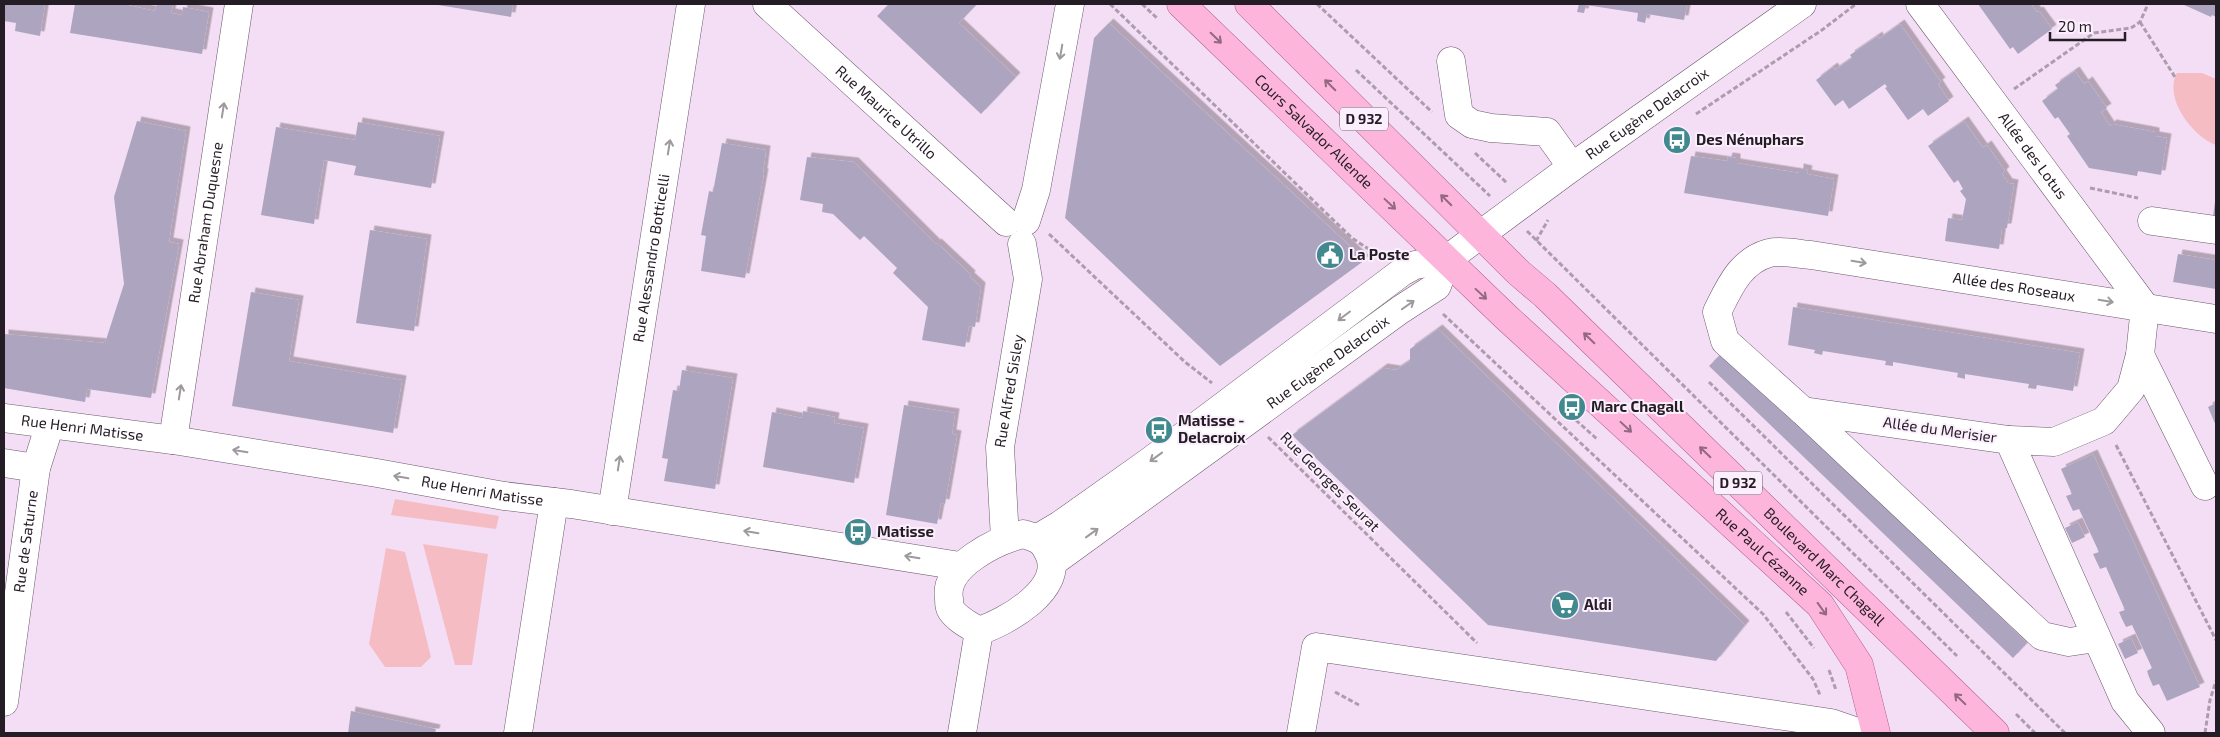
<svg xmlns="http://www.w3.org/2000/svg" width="2220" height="737" viewBox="0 0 2220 737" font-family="'Exo 2',sans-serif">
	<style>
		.green { fill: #f5bdc3 }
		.building { fill: #ada5c0; filter: url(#shadow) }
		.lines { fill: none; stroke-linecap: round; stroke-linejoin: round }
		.minor-casing { stroke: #6b586c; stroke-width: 29 }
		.major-casing { stroke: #b1608d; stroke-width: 29 }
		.path { stroke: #ad9cae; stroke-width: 3; stroke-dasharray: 5 2.5; stroke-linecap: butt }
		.minor { stroke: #fff; stroke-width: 28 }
		.major { stroke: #feb5dc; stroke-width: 28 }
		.oneway { stroke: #926980 }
		.oneway2 { stroke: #9d999d }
		.labels { text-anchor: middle; stroke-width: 4; stroke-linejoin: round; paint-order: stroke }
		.shield { fill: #fceffd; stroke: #665c66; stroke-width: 1 }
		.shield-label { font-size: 14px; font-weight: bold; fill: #251d25 }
		.street-label { font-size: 15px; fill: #251d25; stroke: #fceffd }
		.poi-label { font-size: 15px; font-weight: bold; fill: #251d25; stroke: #fceffd; text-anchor: start }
	</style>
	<defs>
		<filter id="shadow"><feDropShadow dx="4.5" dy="-4.5" stdDeviation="0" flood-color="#0004"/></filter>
	</defs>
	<rect width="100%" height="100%" fill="#f4def5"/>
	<g class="green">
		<path d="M 2177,73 L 2202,73 L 2216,79 L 2216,145 C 2193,137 2163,98 2177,73 Z"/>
		<polygon points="395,499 499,516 496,529 391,515"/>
		<polygon points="423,544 488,554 472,665 455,665"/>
		<polygon points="386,548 405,552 431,657 421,667 385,667 369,644"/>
	</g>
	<g class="building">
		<polygon points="4,4 45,4 40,36 15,31 16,23 4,21"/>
		<polygon points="75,4 123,4 155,11 157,4 173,4 171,13 182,15 183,7 209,12 202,54 70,33"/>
		<polygon points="432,4 513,4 511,17"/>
		<polygon points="889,4 977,4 959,23 1016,77 981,114 877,16"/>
		<polygon points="1579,4 1687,4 1684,20 1647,14 1645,23 1637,21 1638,13 1586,5 1584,13 1577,12"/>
		<polygon points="1978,4 2031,4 2037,12 2039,11 2052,29 2018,54 2013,47 2010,49"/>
		<polygon points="2182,4 2216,4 2216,17 2212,15 2211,17"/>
		<polygon points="1109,23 1365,260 1220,366 1065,218 1094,38"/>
		<polygon points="1900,24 1941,82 1938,84 1949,101 1928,116 1923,109 1908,120 1885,88 1887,87 1885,84 1849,109 1843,100 1835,106 1816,80 1833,67 1835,70 1852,58 1850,55 1878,36 1879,39"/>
		<polygon points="2075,71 2084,84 2088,81 2107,108 2101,112 2110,126 2112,124 2155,132 2155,136 2167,138 2161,175 2138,171 2137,176 2089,168 2067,136 2070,134 2058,117 2055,119 2042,101 2058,89 2055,85"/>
		<polygon points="137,121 186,131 169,242 179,244 151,398 87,389 85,402 4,388 4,334 105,343 124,284 114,197"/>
		<polygon points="1964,121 1983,148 1987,145 2005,171 2002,174 2008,183 2014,184 2007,228 2002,228 1999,249 1945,241 1948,218 1962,220 1966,199 1960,191 1963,189 1958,180 1954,183 1928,146"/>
		<polygon points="358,122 440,136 431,188 354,175 356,166 324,160 314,224 261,215 276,127 355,140"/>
		<polygon points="722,143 766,150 763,173 764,173 745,278 701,271 706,236 701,235 709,191 713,192"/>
		<polygon points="1691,156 1727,161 1728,157 1736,158 1736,163 1799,173 1799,168 1808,170 1807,174 1834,179 1828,216 1684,193"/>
		<polygon points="807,157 854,162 936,244 937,243 971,275 970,277 981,287 975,327 969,326 965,347 922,340 928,307 893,273 897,268 864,236 860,240 833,214 822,212 823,204 800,200"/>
		<polygon points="2215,202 2216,202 2216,216 2213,216"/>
		<polygon points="370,230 427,239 414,331 356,323"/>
		<polygon points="2178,254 2216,260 2216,289 2173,282"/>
		<polygon points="251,292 299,300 289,361 402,380 393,433 232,406"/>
		<polygon points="1793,307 2080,353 2073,391 2037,385 2036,389 2028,388 2029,384 1965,374 1965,379 1957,377 1958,373 1893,362 1893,366 1885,365 1886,361 1823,351 1822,355 1814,353 1815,350 1788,345"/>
		<polygon points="1438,329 1745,625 1716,661 1488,625 1292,435 1383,368 1396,370 1410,361 1410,349"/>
		<polygon points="1725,350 2027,643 2013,658 1709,366"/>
		<polygon points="682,370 733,378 715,489 664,481 668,459 662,458 673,390 679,391"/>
		<polygon points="2216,403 2216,426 2208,407"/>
		<polygon points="904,405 955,413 952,434 957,435 945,504 941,503 937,524 886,515"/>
		<polygon points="803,411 835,417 834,423 864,428 854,483 763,467 772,412 802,418"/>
		<polygon points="2093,454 2200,687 2167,701 2159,684 2153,686 2149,677 2147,671 2152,668 2132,625 2126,627 2122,619 2119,612 2125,610 2106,567 2100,569 2093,554 2099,552 2079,509 2073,511 2066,496 2072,494 2061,469"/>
		<polygon points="2078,522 2085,537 2072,543 2065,528"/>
		<polygon points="2131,638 2138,653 2125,659 2118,644"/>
		<polygon points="351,711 436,729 435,733 348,733"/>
	</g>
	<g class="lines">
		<defs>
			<g id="minor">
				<path id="s1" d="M 767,4 L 1006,222"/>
				<path id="s2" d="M 1920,4 L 2145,307 L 2140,355 L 2131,389 L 2104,421 L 2054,442 L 2009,440"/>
				<polyline points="1451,61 1459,115 1472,124 1491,128 1547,132 1572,167"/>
				<polyline points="1026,221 1036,190 1070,4"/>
				<polyline points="2152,221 2216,230"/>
				<polyline points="2140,355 2205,486"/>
				<polyline points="1803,411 2042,636 2069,642 2096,638"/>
				<path id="s3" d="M 4,418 L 173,440 L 377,473 L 504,496 L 571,504 L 960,566"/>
				<path id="s4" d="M 173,440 L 239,4"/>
				<polyline points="4,463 36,468"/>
				<path id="s5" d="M 612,511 L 691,4"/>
				<path d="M 1023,534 C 1037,538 1043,540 1049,554 C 1065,589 1006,622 979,631 C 969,625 958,620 951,610 C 949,607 949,603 949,599 C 943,566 996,541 1023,534 Z"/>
				<path id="s6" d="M 1038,538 L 1060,525 L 1149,462 L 1402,272 L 1415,265 L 1446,260 L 1572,167 L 1802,4"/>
				<path id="s7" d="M 1005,539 L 1000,447 L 1028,279 L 1022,244"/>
				<path id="s8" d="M 1053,562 L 1400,310 L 1437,286 L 1446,260"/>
				<path id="s9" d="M 4,702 L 36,468 L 50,424"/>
				<polyline points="518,733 554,502"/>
				<polyline points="962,733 979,631"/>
				<polyline points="1301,733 1316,647 1831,723 1860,733"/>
				<path id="s10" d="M 2151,733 L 2125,701 L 2009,440 L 1803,411 L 1725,341 L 1717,312 C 1729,288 1740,261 1769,253 C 1781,250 1799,254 1811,255 L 2216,319"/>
			</g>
			<g id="major">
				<path id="s11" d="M 1181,4 L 1506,317 L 1820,605 L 1859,665 L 1876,733"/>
				<path id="s12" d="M 1249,4 L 1519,273 L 1545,295 L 1995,733"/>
			</g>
		</defs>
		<use href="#minor" class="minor-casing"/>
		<use href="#major" class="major-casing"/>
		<g class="path">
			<polyline points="1110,4 1352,238 1379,256"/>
			<polyline points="1142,4 1158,19"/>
			<polyline points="1317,4 1432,112"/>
			<polyline points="2140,22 2175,77"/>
			<polyline points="1356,70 1490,196"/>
			<polyline points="2014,89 2094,33 2131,28 2140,22 2148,4"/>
			<polyline points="1696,114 1822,30 1856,4"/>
			<polyline points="1475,153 1507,183"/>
			<polyline points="2090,188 2138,198"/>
			<polyline points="1527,231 1957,656"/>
			<polyline points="1049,234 1185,362 1212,383"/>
			<polyline points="1536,241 1548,220"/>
			<polyline points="1443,314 1763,614 1813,679 1820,695"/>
			<polyline points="1709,382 2065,733"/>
			<polyline points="1559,405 1597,439"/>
			<polyline points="1268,437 1477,643"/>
			<polyline points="2116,445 2216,640"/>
			<polyline points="1786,612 1814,648"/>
			<polyline points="1829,670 1836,690"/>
			<polyline points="1335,692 1359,705"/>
			<polyline points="2016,714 2035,733"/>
			<polyline points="2205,733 2210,700 2216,681"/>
		</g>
		<use href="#minor" class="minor"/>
		<use href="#major" class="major"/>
	</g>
	<defs><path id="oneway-shaft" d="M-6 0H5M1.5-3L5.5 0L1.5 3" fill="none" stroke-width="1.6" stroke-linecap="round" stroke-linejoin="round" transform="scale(1.25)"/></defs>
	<g class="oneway">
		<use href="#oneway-shaft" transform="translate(1216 38) rotate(44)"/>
		<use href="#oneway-shaft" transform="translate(1330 85) rotate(-135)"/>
		<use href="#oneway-shaft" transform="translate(1446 200) rotate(-135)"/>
		<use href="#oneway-shaft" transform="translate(1390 204) rotate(43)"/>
		<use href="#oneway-shaft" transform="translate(1481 294) rotate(43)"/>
		<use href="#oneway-shaft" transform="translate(1589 338) rotate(-136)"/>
		<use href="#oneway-shaft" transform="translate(1626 427) rotate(43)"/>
		<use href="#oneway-shaft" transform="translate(1705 452) rotate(-136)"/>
		<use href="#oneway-shaft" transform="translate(1822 609) rotate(54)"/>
		<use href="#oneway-shaft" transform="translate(1960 699) rotate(-136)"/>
	</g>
	<g class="oneway2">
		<use href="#oneway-shaft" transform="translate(1061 52) rotate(100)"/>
		<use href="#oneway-shaft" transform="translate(223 110) rotate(-81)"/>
		<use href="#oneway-shaft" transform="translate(669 147) rotate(-81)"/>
		<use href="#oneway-shaft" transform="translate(1859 262) rotate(9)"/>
		<use href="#oneway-shaft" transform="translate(2106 301) rotate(9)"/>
		<use href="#oneway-shaft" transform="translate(1408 305) rotate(-35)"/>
		<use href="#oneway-shaft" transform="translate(1344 316) rotate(143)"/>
		<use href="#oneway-shaft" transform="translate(180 392) rotate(-81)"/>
		<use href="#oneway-shaft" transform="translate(240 451) rotate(-171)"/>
		<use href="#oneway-shaft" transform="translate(1156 457) rotate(144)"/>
		<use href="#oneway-shaft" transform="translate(619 463) rotate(-81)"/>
		<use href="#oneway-shaft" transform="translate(401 477) rotate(-170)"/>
		<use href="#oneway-shaft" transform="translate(751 532) rotate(-171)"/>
		<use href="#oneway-shaft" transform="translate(1092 533) rotate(-36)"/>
		<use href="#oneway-shaft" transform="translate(912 557) rotate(-171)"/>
	</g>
	<defs>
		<symbol id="bus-disc" viewBox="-11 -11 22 22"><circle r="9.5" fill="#41888f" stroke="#fceffd"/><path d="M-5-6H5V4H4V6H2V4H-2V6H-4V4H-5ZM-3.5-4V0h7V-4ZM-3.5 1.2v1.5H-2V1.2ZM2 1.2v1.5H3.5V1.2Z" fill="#fff"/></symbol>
		<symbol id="civic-disc" viewBox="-11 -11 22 22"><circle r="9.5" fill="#41888f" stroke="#fceffd"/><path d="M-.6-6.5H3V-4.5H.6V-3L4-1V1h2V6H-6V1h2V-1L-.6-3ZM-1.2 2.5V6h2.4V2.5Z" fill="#fff"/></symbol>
		<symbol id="supermarket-disc" viewBox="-11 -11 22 22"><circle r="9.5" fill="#41888f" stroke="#fceffd"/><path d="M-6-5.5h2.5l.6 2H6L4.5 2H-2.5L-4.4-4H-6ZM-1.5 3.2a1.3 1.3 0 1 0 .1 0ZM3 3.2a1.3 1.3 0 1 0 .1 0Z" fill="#fff"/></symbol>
	</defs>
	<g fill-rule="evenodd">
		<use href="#bus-disc" x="1661" y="124" width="32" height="32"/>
		<use href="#civic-disc" x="1314" y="239" width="32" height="32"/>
		<use href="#bus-disc" x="1556" y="391" width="32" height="32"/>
		<use href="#bus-disc" x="1143" y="414" width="32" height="32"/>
		<use href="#bus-disc" x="842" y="516" width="32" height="32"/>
		<use href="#supermarket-disc" x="1549" y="589" width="32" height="32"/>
	</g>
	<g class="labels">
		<g class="shield">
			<rect x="1340" y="107.5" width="48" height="23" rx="4"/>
			<rect x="1714" y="471.5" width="48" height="23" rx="4"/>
		</g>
		<g class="shield-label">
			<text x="1364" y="124">D 932</text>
			<text x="1738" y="488">D 932</text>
		</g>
		<g class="street-label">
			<text dy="5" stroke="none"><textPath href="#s1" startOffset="161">Rue Maurice Utrillo</textPath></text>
			<text dy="5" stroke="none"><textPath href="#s6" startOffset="746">Rue Eugène Delacroix</textPath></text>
			<text dy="5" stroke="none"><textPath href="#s11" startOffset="184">Cours Salvador Allende</textPath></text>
			<text dy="5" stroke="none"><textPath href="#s2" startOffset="189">Allée des Lotus</textPath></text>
			<text dy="5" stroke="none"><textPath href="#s4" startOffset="220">Rue Abraham Duquesne</textPath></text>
			<text dy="5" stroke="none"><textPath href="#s5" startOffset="256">Rue Alessandro Botticelli</textPath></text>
			<text dy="5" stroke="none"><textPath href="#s10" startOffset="999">Allée des Roseaux</textPath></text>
			<text dy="5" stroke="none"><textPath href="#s8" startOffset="340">Rue Eugène Delacroix</textPath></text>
			<text dy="5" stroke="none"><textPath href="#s7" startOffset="149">Rue Alfred Sisley</textPath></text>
			<text dy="5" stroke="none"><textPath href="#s3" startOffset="79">Rue Henri Matisse</textPath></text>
			<text transform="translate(1940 430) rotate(8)" y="5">Allée du Merisier</text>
			<text transform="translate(1330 482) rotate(45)" y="5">Rue Georges Seurat</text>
			<text dy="5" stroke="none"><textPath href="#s3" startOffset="484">Rue Henri Matisse</textPath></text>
			<text dy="5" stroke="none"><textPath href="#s9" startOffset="162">Rue de Saturne</textPath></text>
			<text dy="5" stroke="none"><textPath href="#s11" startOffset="799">Rue Paul Cézanne</textPath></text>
			<text dy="5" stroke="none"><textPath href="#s12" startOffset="805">Boulevard Marc Chagall</textPath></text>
		</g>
		<g class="poi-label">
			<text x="1696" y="145">Des Nénuphars</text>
			<text x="1349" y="260">La Poste</text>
			<text x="1591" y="412">Marc Chagall</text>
			<text x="1178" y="426">Matisse -<tspan x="1178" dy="17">Delacroix</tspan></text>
			<text x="877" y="537">Matisse</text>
			<text x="1584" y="610">Aldi</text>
		</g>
	</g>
	<rect width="2220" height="737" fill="none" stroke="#251d25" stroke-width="10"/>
	<path d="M2050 32v8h75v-8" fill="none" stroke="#251d25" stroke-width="2.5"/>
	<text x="2058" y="32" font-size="15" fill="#251d25" stroke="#fceffd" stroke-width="4" paint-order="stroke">20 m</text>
</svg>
